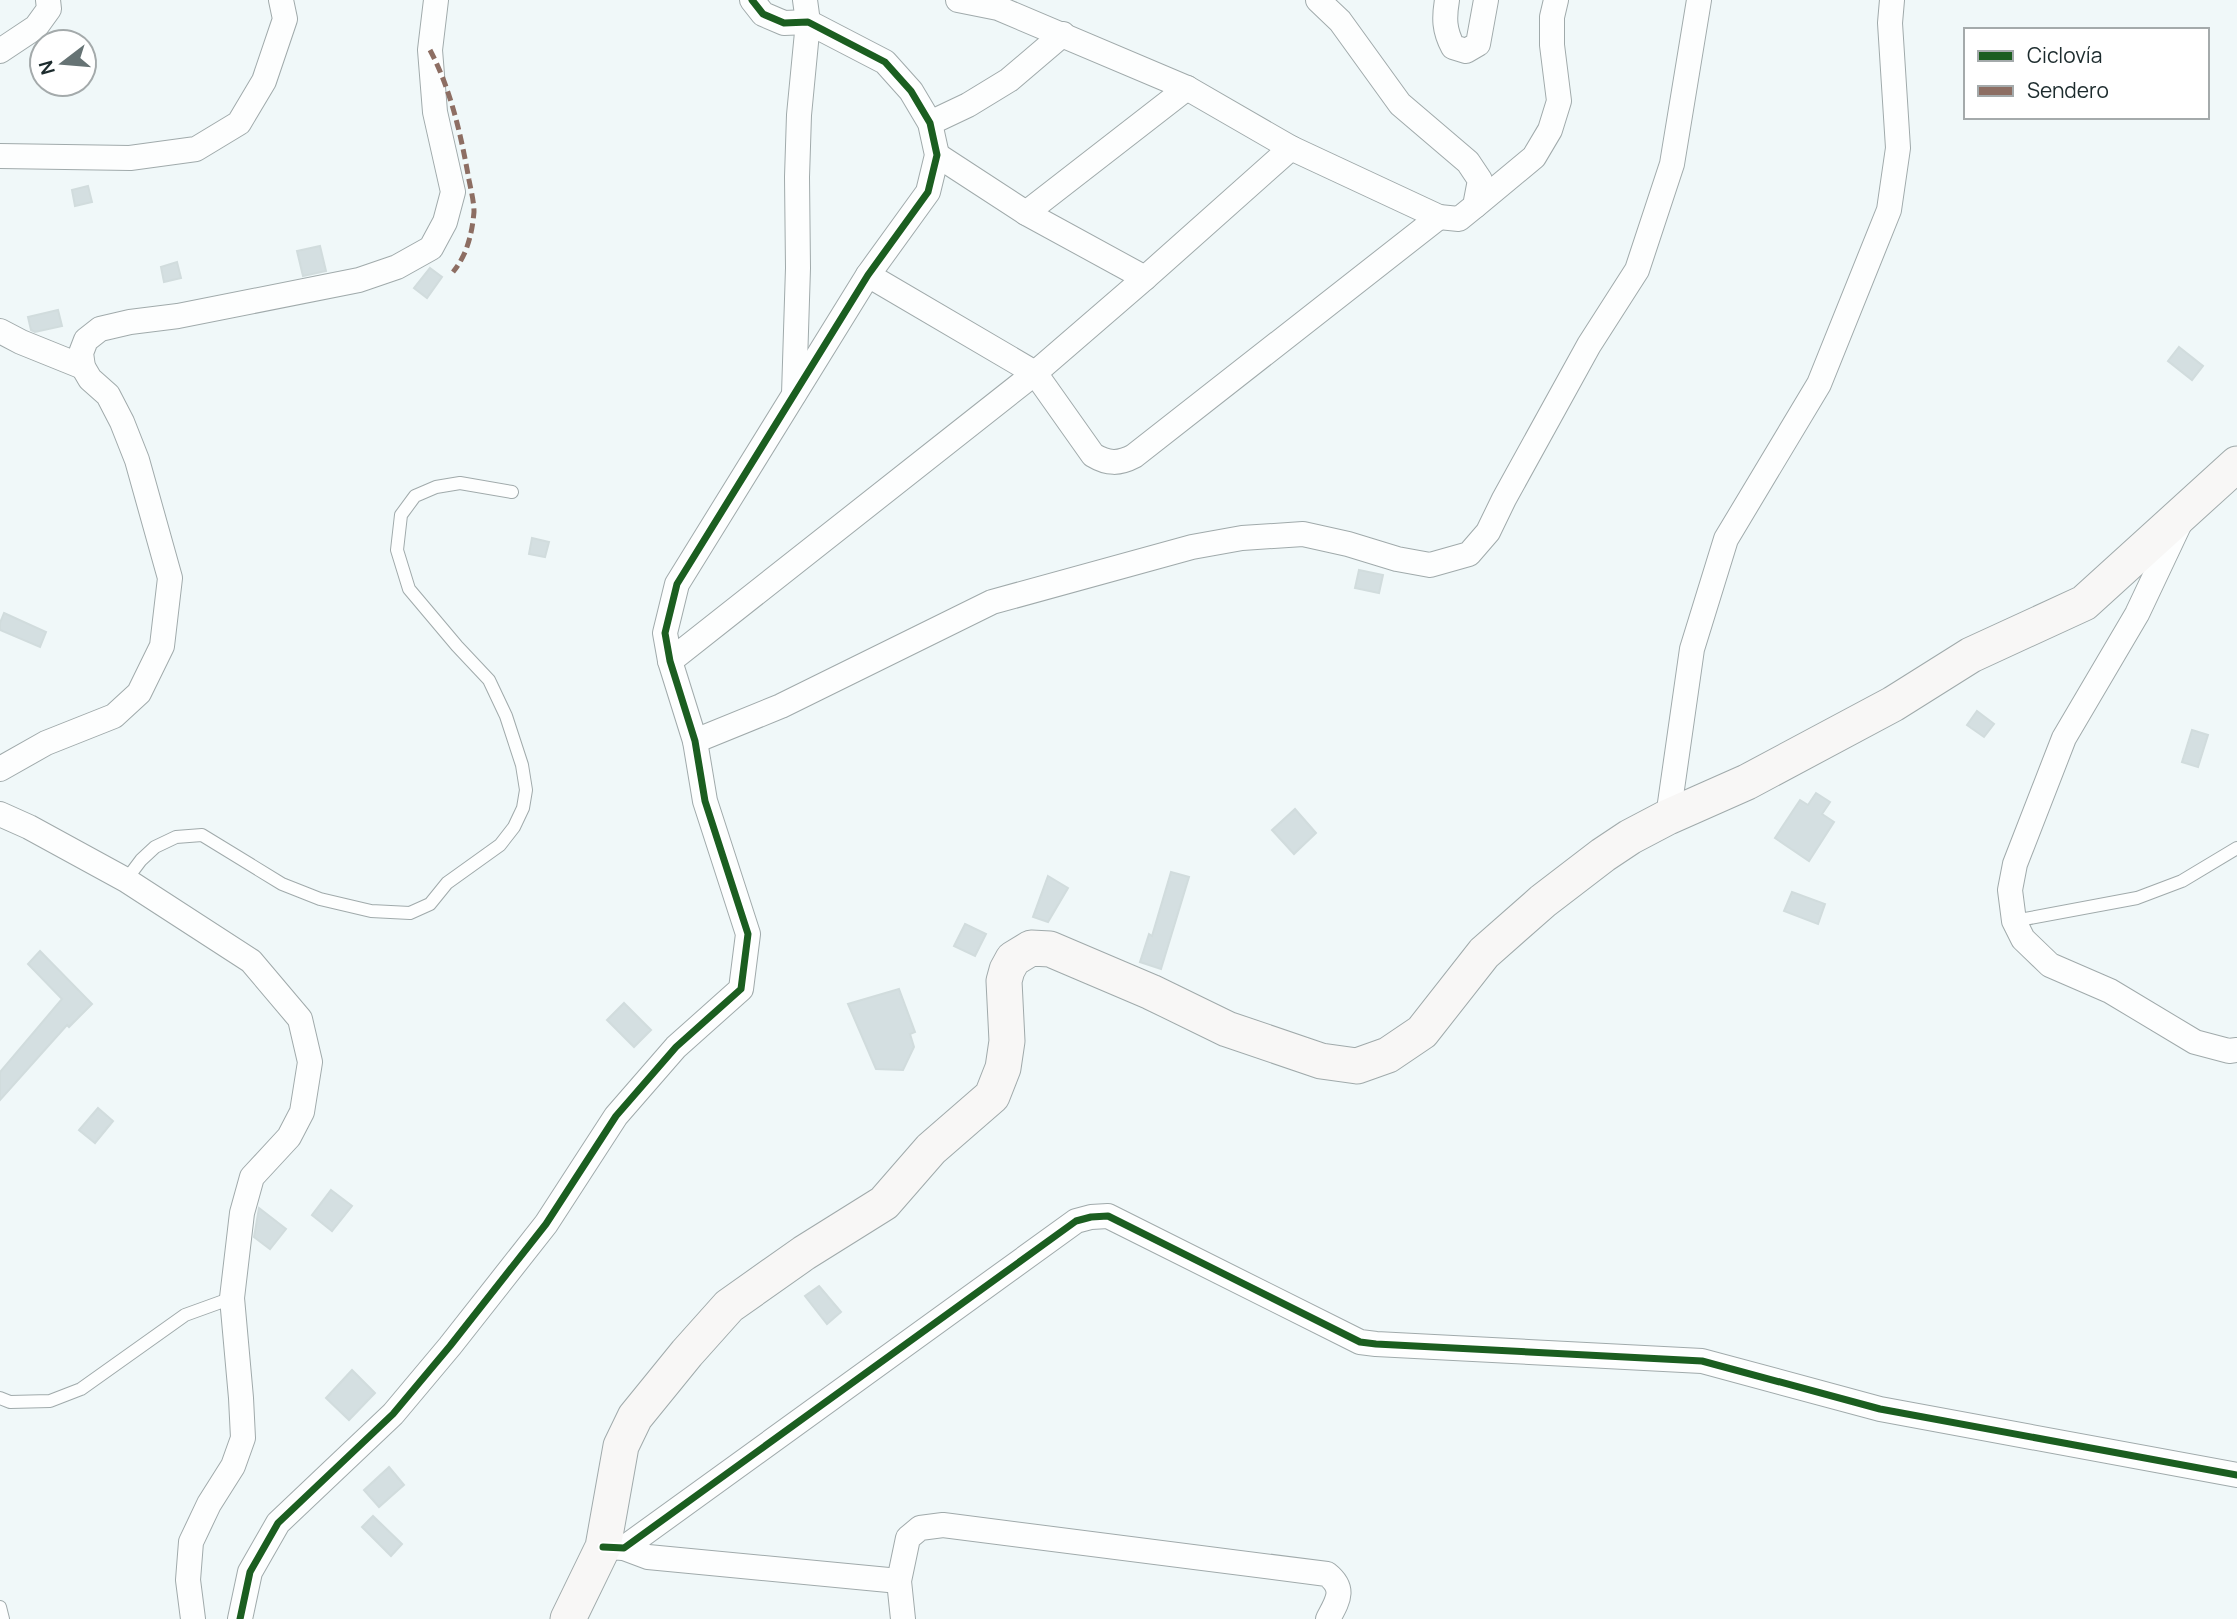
<svg xmlns="http://www.w3.org/2000/svg" width="2237" height="1619" viewBox="0 0 2237 1619" font-family="Manrope,sans-serif">
	<style>
		.building { fill: #d4dfe1; stroke: #d1dcdd; stroke-width: 2 }
		.lines { fill: none; stroke-linecap: round; stroke-linejoin: round }
		.service-casing { stroke: #a0aaab; stroke-width: 14 }
		.minor-casing { stroke: #a0aaab; stroke-width: 26 }
		.secondary-casing { stroke: #a0aaab; stroke-width: 37 }
		.service { stroke: #fdfefe; stroke-width: 12 }
		.minor { stroke: #fdfefe; stroke-width: 24 }
		.secondary { stroke: #f8f7f6; stroke-width: 35 }
		.quiet { stroke: #8d6e63; stroke-width: 5; stroke-dasharray: 10 5; stroke-linecap: butt }
		.cycleway-casing { stroke: #fff; stroke-width: 11 }
		.cycleway { stroke: #1b5e20; stroke-width: 7 }
	</style>
	<rect width="100%" height="100%" fill="#f0f8f9"/>
	<g class="building">
		<polygon points="88,186 92,202 75,206 72,190"/>
		<polygon points="320,246 326,271 303,276 297,251"/>
		<polygon points="177,262 181,278 164,282 161,267"/>
		<polygon points="430,268 442,277 427,298 414,288"/>
		<polygon points="58,310 62,326 35,332 31,330 28,317"/>
		<polygon points="2179,347 2203,366 2192,380 2168,361"/>
		<polygon points="532,538 549,542 545,557 529,554"/>
		<polygon points="1359,570 1383,575 1379,593 1355,588"/>
		<polygon points="4,613 46,632 40,647 0,630 0,623"/>
		<polygon points="1977,711 1994,724 1984,737 1967,725"/>
		<polygon points="2192,730 2208,735 2198,767 2182,762"/>
		<polygon points="1816,793 1830,802 1822,814 1834,822 1809,861 1775,838 1800,800 1808,805"/>
		<polygon points="1295,809 1316,833 1294,854 1272,830"/>
		<polygon points="1171,872 1189,877 1161,969 1140,962 1149,934 1152,936"/>
		<polygon points="1048,876 1068,888 1048,922 1033,917"/>
		<polygon points="1792,892 1825,904 1818,924 1784,911"/>
		<polygon points="965,924 986,934 975,956 954,946"/>
		<polygon points="40,951 92,1004 69,1027 67,1025 0,1100 0,1072 62,999 28,964"/>
		<polygon points="899,989 915,1032 910,1034 914,1047 903,1070 876,1069 848,1004"/>
		<polygon points="624,1003 651,1030 634,1047 607,1020"/>
		<polygon points="98,1108 113,1121 95,1143 79,1130"/>
		<polygon points="331,1190 352,1206 332,1231 312,1215"/>
		<polygon points="259,1208 286,1229 270,1249 254,1237"/>
		<polygon points="819,1286 841,1312 827,1324 805,1296"/>
		<polygon points="352,1370 375,1393 349,1420 326,1398"/>
		<polygon points="389,1467 404,1485 379,1507 364,1490"/>
		<polygon points="373,1516 402,1544 391,1556 362,1527"/>
	</g>
	<g class="lines">
		<defs>
			<g id="service">
				<polyline points="126,880 141,860 155,847 176,837 202,835 282,884 320,899 371,911 410,913 430,904 447,883 500,845 514,827 523,808 526,790 522,765 506,716 489,680 457,646 409,589 397,550 401,515 415,496 436,487 460,483 512,492"/>
				<polyline points="2014,921 2137,898 2182,881 2237,848"/>
				<polyline points="0,1398 10,1402 50,1401 81,1389 185,1315 232,1298"/>
				<polyline points="0,1607 3,1619"/>
			</g>
			<g id="minor">
				<polyline points="958,0 998,8 1187,88 1291,148 1439,217 1459,219 1475,206 1480,180 1468,162 1400,104 1340,21 1318,0"/>
				<path d="M 1447,0 C 1444,18 1444,30 1453,47 L 1466,51 L 1478,44 L 1486,0"/>
				<polyline points="0,51 36,27 49,9 48,0"/>
				<polyline points="930,123 968,105 1009,80 1063,34"/>
				<polyline points="937,155 1026,213 1145,278"/>
				<polyline points="0,156 130,158 196,149 239,123 264,81 285,19 281,0"/>
				<polyline points="1475,206 1534,157 1550,130 1559,101 1552,45 1552,17 1556,0"/>
				<polyline points="1026,213 1187,88"/>
				<path d="M 868,275 L 1035,373 L 1093,455 C 1108,464 1119,464 1134,456 L 1439,217"/>
				<polyline points="0,331 21,342 83,367"/>
				<polyline points="794,394 798,268 797,177 799,115 808,22 805,0"/>
				<polyline points="2180,523 2137,614 2064,738 2015,864 2010,890 2014,921 2023,939 2050,965 2110,991 2195,1042 2229,1051 2237,1050"/>
				<polyline points="670,661 1035,373 1145,278 1291,148"/>
				<polyline points="695,741 781,706 992,602 1192,547 1242,538 1303,534 1348,544 1397,559 1430,565 1469,554 1488,532 1504,499 1589,345 1637,270 1672,164 1699,0"/>
				<polyline points="0,769 46,743 114,716 139,693 162,646 170,578 137,460 122,422 108,395 90,379 83,367 81,353 86,340 100,329 130,322 178,316 359,280 397,267 431,248 445,222 453,192 435,112 430,50 436,0"/>
				<polyline points="0,814 29,827 126,880 251,961 300,1019 310,1062 302,1112 289,1137 252,1177 242,1213 232,1298 241,1398 243,1438 233,1466 209,1504 191,1542 188,1580 193,1619"/>
				<polyline points="1668,817 1692,649 1726,539 1819,384 1889,210 1898,148 1890,23 1892,0"/>
				<polyline points="603,1547 624,1548 1076,1221 1091,1217 1108,1216 1360,1342 1376,1344 1702,1361 1880,1409 2237,1475"/>
				<polyline points="624,1548 648,1557 899,1581"/>
				<polyline points="240,1619 250,1572 278,1523 393,1414 450,1346 546,1224 616,1116 676,1047 741,989 748,934 705,801 695,741 670,661 665,633 677,584 868,275 928,192 937,155 930,123 911,91 885,62 808,22 784,23 763,14 752,0"/>
				<path d="M 903,1619 L 899,1581 L 908,1538 L 920,1528 L 943,1525 L 1327,1574 C 1346,1589 1338,1600 1328,1619"/>
			</g>
			<polyline id="secondary" points="568,1619 603,1547 621,1446 635,1417 687,1353 729,1306 804,1253 884,1203 931,1149 992,1096 1003,1068 1007,1041 1004,981 1007,970 1013,959 1031,948 1050,949 1151,992 1227,1029 1321,1061 1357,1066 1388,1055 1422,1032 1484,953 1543,901 1603,855 1630,837 1668,817 1747,782 1893,704 1971,655 2084,603 2237,464"/>
		</defs>
		<use href="#service" class="service-casing"/>
		<use href="#minor" class="minor-casing"/>
		<use href="#secondary" class="secondary-casing"/>
		<use href="#service" class="service"/>
		<use href="#minor" class="minor"/>
		<use href="#secondary" class="secondary"/>
		<path class="quiet" d="M 430,50 C 451,90 461,135 469,180 C 471,190 474,202 474,212 C 472,234 467,255 453,272"/>
		<defs>
			<g id="cycleway">
				<polyline points="603,1547 624,1548 1076,1221 1091,1217 1108,1216 1360,1342 1376,1344 1702,1361 1880,1409 2237,1475"/>
				<polyline points="240,1619 250,1572 278,1523 393,1414 450,1346 546,1224 616,1116 676,1047 741,989 748,934 705,801 695,741 670,661 665,633 677,584 868,275 928,192 937,155 930,123 911,91 885,62 808,22 784,23 763,14 752,0"/>
			</g>
		</defs>
		<use href="#cycleway" class="cycleway-casing"/>
		<use href="#cycleway" class="cycleway"/>
	</g>
	<rect x="1964" y="28" width="245" height="91" fill="#ffffff" stroke="#a4aaab" stroke-width="2"/>
	<rect x="1978" y="51" width="35" height="10" fill="#1b5e20" stroke="#a4aaab" stroke-width="2"/>
	<text x="2027" y="63" font-size="21" fill="#1c2b2d">Ciclovía</text>
	<rect x="1978" y="86" width="35" height="10" fill="#8d6e63" stroke="#a4aaab" stroke-width="2"/>
	<text x="2027" y="98" font-size="21" fill="#1c2b2d">Sendero</text>
	<g transform="translate(63 63) rotate(254)"><circle r="33" fill="#ffffff" stroke="#a4aaab" stroke-width="2"/>
	<path d="M0-5L12 26L0 18L-12 26Z" fill="#667374"/>
	<text y="-10" font-size="19" font-weight="bold" text-anchor="middle" fill="#1c2b2d">N</text>
	</g>
</svg>
